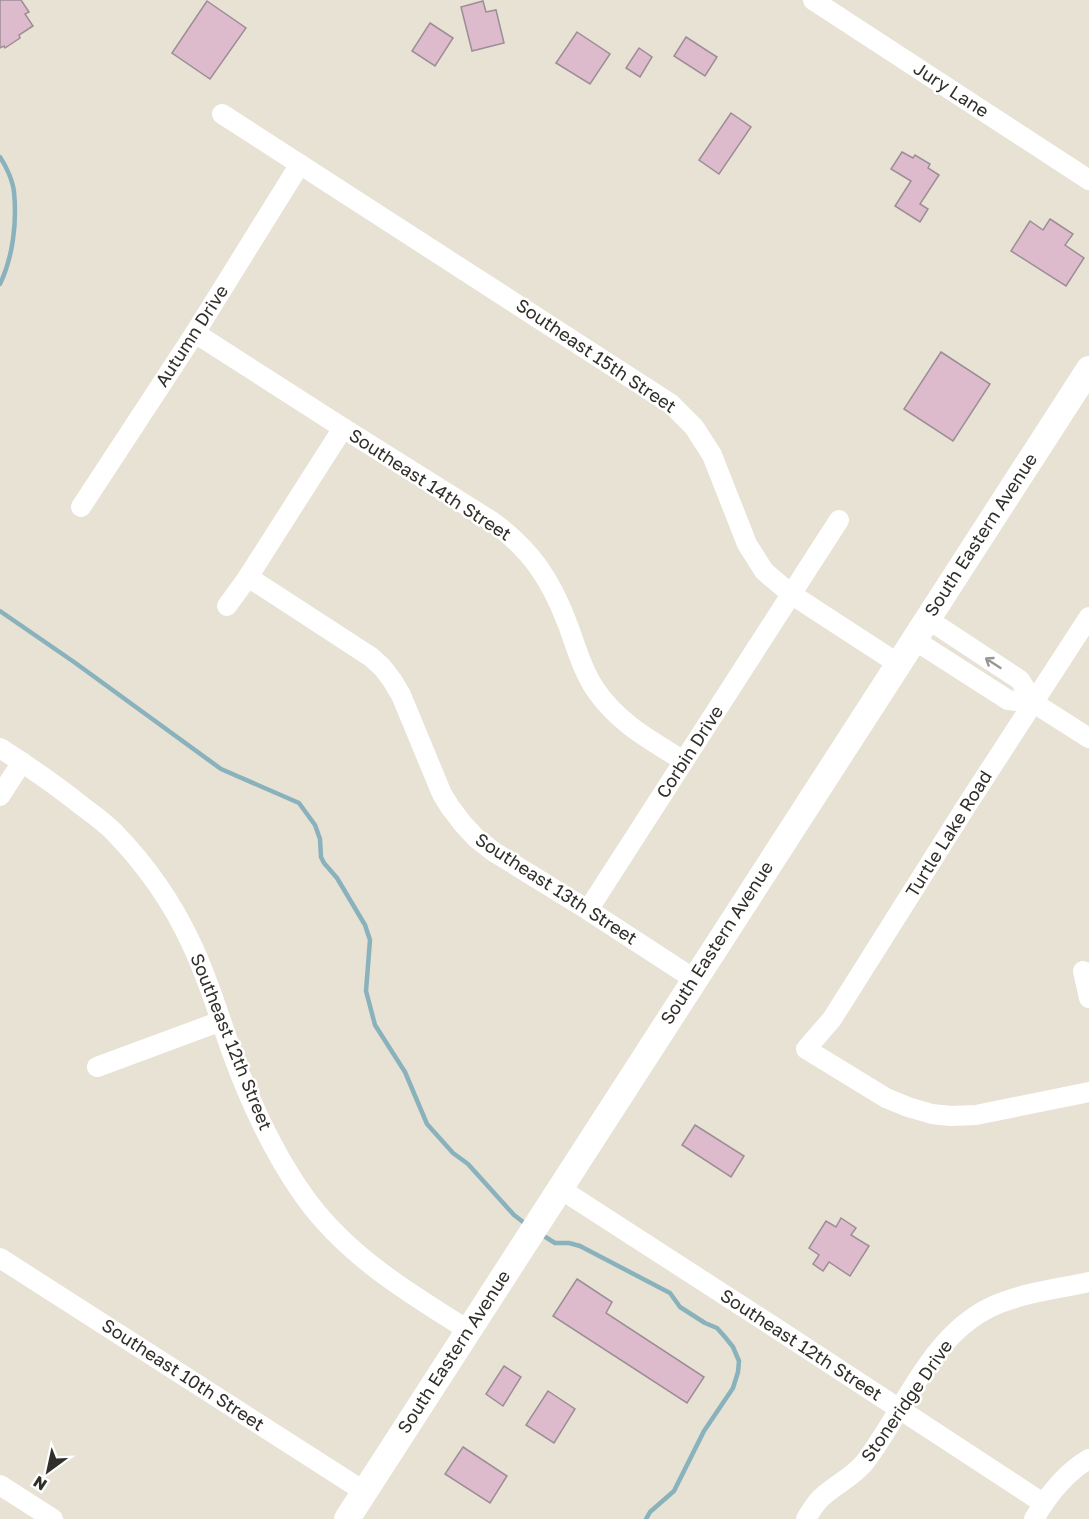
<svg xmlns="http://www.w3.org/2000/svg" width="1089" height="1519" viewBox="0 0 1089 1519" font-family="'Golos Text',sans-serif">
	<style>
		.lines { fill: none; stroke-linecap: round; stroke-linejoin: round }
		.stream { stroke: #89b2bc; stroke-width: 4.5 }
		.building { fill: #ddbbcd; stroke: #9c8e95; stroke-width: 1.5 }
		.minor { stroke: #fff; stroke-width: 20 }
		.major { stroke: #fff; stroke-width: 26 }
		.oneway { stroke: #989794 }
		.labels { text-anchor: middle; stroke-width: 5; stroke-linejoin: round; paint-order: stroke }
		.street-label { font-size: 18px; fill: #312f2a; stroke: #fff }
	</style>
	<rect width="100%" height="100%" fill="#e8e2d5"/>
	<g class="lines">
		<g class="stream">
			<path d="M 0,157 C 6,166 13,181 14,192 C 17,222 13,257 0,284"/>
			<polyline points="0,611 74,662 221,769 299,803 315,825 320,839 321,857 324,863 337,878 365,925 370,940 366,991 375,1025 405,1072 427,1124 453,1153 468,1164 514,1215 527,1225"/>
			<polyline points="539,1233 555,1243 569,1243 580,1246 670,1293 680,1307 705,1323 717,1328 725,1337 733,1347 739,1361 738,1372 733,1388 704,1431 674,1491 650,1512 646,1519"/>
		</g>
	</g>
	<g class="building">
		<polygon points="0,0 21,0 29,12 25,14 33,26 19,35 20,38 5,48 4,46 0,48"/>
		<polygon points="207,1 246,28 210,79 172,53"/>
		<polygon points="483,1 486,12 496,10 504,43 472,51 461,7"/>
		<polygon points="430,23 453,38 435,66 412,51"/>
		<polygon points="577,32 610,54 590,84 556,63"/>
		<polygon points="686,37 717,57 705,76 674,56"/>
		<polygon points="639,48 652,57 640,77 626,68"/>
		<polygon points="731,113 751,127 719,174 699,160"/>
		<polygon points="902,152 913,158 915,155 930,164 928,168 939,175 920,204 928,209 920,222 895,206 911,181 891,169"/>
		<polygon points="1050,219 1073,234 1065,245 1084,258 1066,286 1011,251 1030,221 1043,230"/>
		<polygon points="941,352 990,384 953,441 904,409"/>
		<polygon points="695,1125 744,1156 731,1177 682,1145"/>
		<polygon points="841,1218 856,1228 851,1235 869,1246 850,1276 829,1262 823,1271 813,1264 819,1255 809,1248 826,1221 836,1227"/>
		<polygon points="577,1279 612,1302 606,1313 704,1377 687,1403 553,1316"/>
		<polygon points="504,1366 521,1377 503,1406 486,1394"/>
		<polygon points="548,1391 575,1409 554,1443 526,1425"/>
		<polygon points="463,1447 507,1476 490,1503 445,1474"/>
	</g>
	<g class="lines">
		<g class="minor">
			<polyline points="813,0 1089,180"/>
			<polyline points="222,114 671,404 694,427 712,455 747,544 764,571 791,594 897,663"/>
			<path d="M 195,333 L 343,428 L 493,522 C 532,551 551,580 568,625 C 576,647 582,669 595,689 C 618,723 650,740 684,761"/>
			<polyline points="81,507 195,333 300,164"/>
			<polyline points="248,577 371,657 382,667 392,680 401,695 442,794 450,807 463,824 476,838 494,852 588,910 694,979"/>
			<polyline points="227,606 248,577 343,428"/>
			<polyline points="1089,617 965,808 832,1019 806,1049 886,1098 908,1107 932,1114 951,1116 976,1115 1089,1092"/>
			<polyline points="926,618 1020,680 1034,703"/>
			<polyline points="913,639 1008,700 1034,703 1089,738"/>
			<path d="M 0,748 C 28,766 56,785 82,806 C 93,814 104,822 114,832 C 145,864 172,902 191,943 C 209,980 220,1020 234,1058 C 252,1106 274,1154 304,1196 C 346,1255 407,1292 468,1330"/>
			<polyline points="0,796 22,762"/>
			<polyline points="588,910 839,520"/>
			<polyline points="1083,971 1089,998"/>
			<polyline points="97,1067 221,1021"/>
			<polyline points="559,1188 768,1323 1043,1503"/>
			<polyline points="0,1258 365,1492"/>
			<polyline points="0,1485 53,1519"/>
			<path d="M 806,1519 C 811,1511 815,1503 822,1497 C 836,1484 853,1477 865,1462 C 904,1411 930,1336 991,1307 C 1021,1293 1057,1289 1089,1282"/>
			<path d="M 1034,1519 C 1048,1495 1065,1473 1089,1459"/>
		</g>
		<path class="major" d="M 347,1519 C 594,1135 840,751 1089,369"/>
	</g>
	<defs><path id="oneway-shaft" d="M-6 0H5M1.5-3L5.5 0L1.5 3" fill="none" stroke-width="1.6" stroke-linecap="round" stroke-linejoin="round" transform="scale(1.5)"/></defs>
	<use class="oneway" href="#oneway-shaft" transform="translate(993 663) rotate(-147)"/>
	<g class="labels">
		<g class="street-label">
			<text transform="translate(951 90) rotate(33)" y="6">Jury Lane</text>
			<text transform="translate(192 336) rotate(-57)" y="6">Autumn Drive</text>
			<text transform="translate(596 356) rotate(34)" y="6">Southeast 15th Street</text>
			<text transform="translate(430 485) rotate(33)" y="6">Southeast 14th Street</text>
			<text transform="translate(981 535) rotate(-57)" y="6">South Eastern Avenue</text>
			<text transform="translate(690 752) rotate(-57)" y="6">Corbin Drive</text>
			<text transform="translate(949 834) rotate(-58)" y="6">Turtle Lake Road</text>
			<text transform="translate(556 889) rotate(33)" y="6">Southeast 13th Street</text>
			<text transform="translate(717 943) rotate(-57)" y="6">South Eastern Avenue</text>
			<text transform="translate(231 1042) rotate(68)" y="6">Southeast 12th Street</text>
			<text transform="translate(801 1345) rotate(33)" y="6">Southeast 12th Street</text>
			<text transform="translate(454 1352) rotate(-57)" y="6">South Eastern Avenue</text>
			<text transform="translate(183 1375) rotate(33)" y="6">Southeast 10th Street</text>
			<text transform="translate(907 1401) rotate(-55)" y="6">Stoneridge Drive</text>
		</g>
	</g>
	<g transform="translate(48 1471) rotate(213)" stroke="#ffffff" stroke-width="4.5" paint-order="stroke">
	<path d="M0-4.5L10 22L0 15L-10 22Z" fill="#312f2a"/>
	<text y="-9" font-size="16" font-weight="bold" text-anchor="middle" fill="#312f2a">N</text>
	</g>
</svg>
